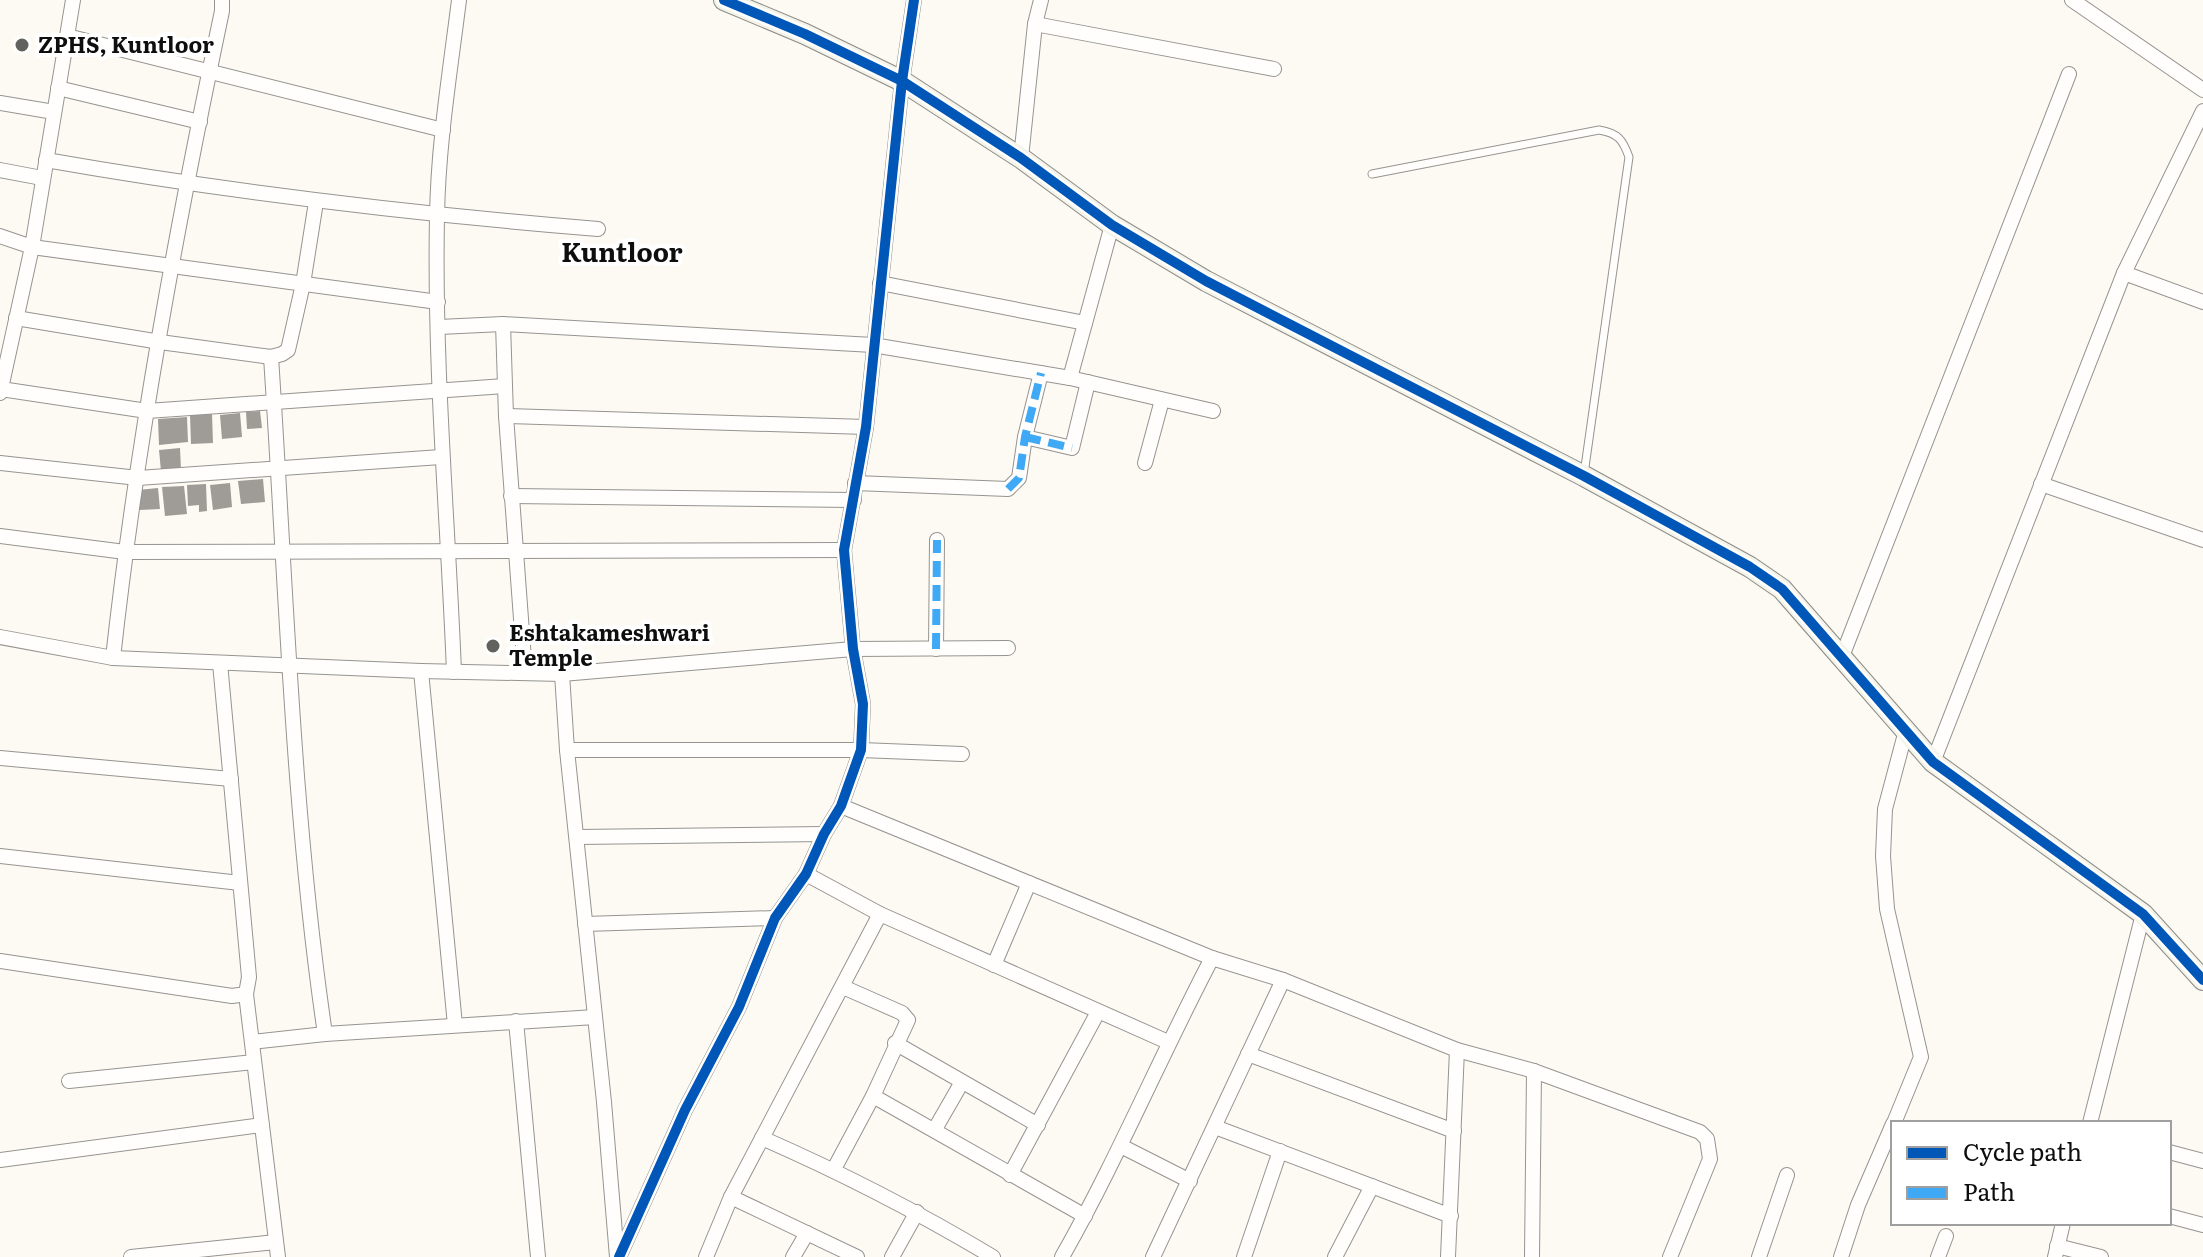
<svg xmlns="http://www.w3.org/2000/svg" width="2203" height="1257" viewBox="0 0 2203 1257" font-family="Literata,serif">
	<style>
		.building { fill: #9f9c98 }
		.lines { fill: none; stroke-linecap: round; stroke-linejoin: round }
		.lane-casing { stroke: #959491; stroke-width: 9 }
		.street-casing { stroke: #959491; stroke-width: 16 }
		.secondary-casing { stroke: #8c8b87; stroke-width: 22 }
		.lane { stroke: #fffefd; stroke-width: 7 }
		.street { stroke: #fffefd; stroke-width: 14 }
		.secondary { stroke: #f5f4ea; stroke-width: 20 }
		.quiet { stroke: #3fa9f5; stroke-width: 8; stroke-dasharray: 16 8; stroke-linecap: butt }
		.cycleway-casing { stroke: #fff; stroke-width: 15 }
		.cycleway { stroke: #0057b8; stroke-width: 10 }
		.poi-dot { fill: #61615e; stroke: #fff; stroke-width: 3 }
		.labels { text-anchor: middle; stroke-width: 8; stroke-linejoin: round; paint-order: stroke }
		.poi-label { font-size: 22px; font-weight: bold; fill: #0e0e0e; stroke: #fff; text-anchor: start }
		.quarter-label { font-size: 26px; font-weight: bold; fill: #0e0e0e; stroke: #fff }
	</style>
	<rect width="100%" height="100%" fill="#fcfaf2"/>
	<g class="building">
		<polygon points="260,411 262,428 247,429 246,412"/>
		<polygon points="240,413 242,437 222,439 220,415"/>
		<polygon points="212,414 213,443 191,444 190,415"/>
		<polygon points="187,417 188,442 159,445 158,419"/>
		<polygon points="180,448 181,470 161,471 159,450"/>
		<polygon points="263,479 265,502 241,504 238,481"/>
		<polygon points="230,483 232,507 213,510 210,485"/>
		<polygon points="206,484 207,511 199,512 199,505 188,506 187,485"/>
		<polygon points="184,486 187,514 165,516 162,487"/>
		<polygon points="158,488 160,509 140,510 138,490"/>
	</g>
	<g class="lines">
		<defs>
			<path id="lane" d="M 1372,174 L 1599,130 C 1618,133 1623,140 1629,157 L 1584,474"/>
			<g id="street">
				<polyline points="2072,0 2203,90"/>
				<polyline points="1035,24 1274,69"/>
				<polyline points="67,36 443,130"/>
				<polyline points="58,88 200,122"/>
				<polyline points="0,103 54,112"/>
				<polyline points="1021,158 1035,24 1041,0"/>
				<path d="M 46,160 C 229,192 413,214 598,229"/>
				<polyline points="0,170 42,178"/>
				<polyline points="0,236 32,247 438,302"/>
				<polyline points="2124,273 2203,302"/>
				<polyline points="880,283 1085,323"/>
				<polyline points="16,318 160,342 271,357 282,354 288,350 303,284 316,202"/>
				<polyline points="503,324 506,416 525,673"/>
				<polyline points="439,327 503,324 873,345 1070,378 1213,411"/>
				<path d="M 271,357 C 286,582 292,810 325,1034"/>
				<polyline points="1070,378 1112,225"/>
				<polyline points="1,389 147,411 505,386"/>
				<polyline points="0,393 32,247 73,0"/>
				<polyline points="506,416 866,427"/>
				<polyline points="1025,437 1072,448 1088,382"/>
				<polyline points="0,463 138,478 441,457"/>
				<polyline points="1145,463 1162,400"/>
				<polyline points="855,483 1008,489 1019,478 1025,437 1041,373"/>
				<polyline points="2041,484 2203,540"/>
				<polyline points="511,496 854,500"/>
				<polyline points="0,536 125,552 844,550"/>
				<polyline points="0,637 113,658 421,671 562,674 853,649 1008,648"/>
				<polyline points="936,649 937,540"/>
				<path d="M 113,658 C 137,441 177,225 222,11 L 222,0"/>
				<polyline points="1841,659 2069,74"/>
				<polyline points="421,671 455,1025"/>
				<path d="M 454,672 C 448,520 434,369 437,217 C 438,145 450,72 459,0"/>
				<polyline points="562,674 567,750 604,1102 617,1257"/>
				<polyline points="567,750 861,750 962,754"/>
				<polyline points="0,758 231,779"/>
				<polyline points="1933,762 2124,273 2203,111"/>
				<polyline points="841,806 1212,958 1283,980 1457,1050 1534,1071 1700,1132 1707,1139 1710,1159 1670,1257"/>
				<polyline points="577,837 824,834"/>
				<polyline points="0,856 240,883"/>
				<polyline points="806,874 880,914 1168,1042"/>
				<polyline points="585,924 775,918"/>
				<polyline points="0,961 232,996 246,994 249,977 220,663"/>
				<polyline points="994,965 1029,883"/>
				<polyline points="246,994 278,1257"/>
				<polyline points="516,1021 538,1257"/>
				<polyline points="252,1042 325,1034 595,1017"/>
				<polyline points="895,1043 1038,1125"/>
				<polyline points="1248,1054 1454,1131"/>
				<polyline points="69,1081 254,1062"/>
				<polyline points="873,1096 1085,1216"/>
				<polyline points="1894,1123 1921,1057 1887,909 1883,856 1885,809 1905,734"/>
				<polyline points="2090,1123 2143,914"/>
				<polyline points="1215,1127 1451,1216"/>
				<polyline points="935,1129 962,1082"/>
				<path d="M 762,1138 C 842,1173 918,1212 993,1257"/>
				<polyline points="1121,1146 1190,1181"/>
				<polyline points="2169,1152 2203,1161"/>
				<polyline points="0,1160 262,1125"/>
				<polyline points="834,1169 873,1096 908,1020 902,1013 843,987"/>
				<polyline points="1010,1175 1098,1012"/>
				<polyline points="731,1197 857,1257"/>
				<polyline points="2169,1216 2203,1225"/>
				<polyline points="2057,1246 2101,1257"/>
				<polyline points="131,1257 276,1242"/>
				<polyline points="619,1257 685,1110 739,1007 775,918 806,874 824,834 841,806 861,750 863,704 853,649 844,550 866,427 902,81 914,0"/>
				<polyline points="706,1257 731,1197 880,914"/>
				<polyline points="793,1257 807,1233"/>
				<polyline points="892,1257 917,1212"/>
				<path d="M 1062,1257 C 1117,1160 1160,1057 1212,958"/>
				<polyline points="1153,1257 1283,980"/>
				<polyline points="1244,1257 1280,1151"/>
				<polyline points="1335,1257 1372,1186"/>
				<polyline points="1448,1257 1457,1050"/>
				<polyline points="1532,1257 1534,1071"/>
				<polyline points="1759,1257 1787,1175"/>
				<polyline points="1841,1257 1858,1205 1893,1124"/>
				<polyline points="1938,1257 1946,1236"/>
				<polyline points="2055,1257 2063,1223"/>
			</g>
			<polyline id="secondary" points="724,0 805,34 902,81 1021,158 1112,225 1206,281 1584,476 1750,567 1782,589 1933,762 2143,914 2203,980"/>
		</defs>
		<use href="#lane" class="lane-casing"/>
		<use href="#street" class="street-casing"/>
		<use href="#secondary" class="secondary-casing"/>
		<use href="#lane" class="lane"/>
		<use href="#street" class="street"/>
		<use href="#secondary" class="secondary"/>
		<g class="quiet">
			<polyline points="1025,437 1072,448"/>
			<polyline points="1008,489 1019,478 1025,437 1041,373"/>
			<polyline points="936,649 937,540"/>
		</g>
		<defs>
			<g id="cycleway">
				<polyline points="724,0 805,34 902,81 1021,158 1112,225 1206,281 1584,476 1750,567 1782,589 1933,762 2143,914 2203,980"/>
				<polyline points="619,1257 685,1110 739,1007 775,918 806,874 824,834 841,806 861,750 863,704 853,649 844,550 866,427 902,81 914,0"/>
			</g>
		</defs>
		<use href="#cycleway" class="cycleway-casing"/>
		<use href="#cycleway" class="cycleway"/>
	</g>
	<g class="poi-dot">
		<circle cx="22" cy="45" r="8"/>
		<circle cx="493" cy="646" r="8"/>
	</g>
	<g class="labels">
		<g class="poi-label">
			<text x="38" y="53">ZPHS, Kuntloor</text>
			<text x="509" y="641">Eshtakameshwari<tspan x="509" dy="25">Temple</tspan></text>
		</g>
		<g class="quarter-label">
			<text x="622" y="262">Kuntloor</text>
		</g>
	</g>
	<rect x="1891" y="1121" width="280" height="104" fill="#ffffff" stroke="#9f9f9f" stroke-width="2"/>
	<rect x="1907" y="1147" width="40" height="12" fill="#0057b8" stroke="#9f9f9f" stroke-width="2"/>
	<text x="1963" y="1161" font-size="24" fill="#0e0e0e">Cycle path</text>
	<rect x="1907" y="1187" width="40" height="12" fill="#3fa9f5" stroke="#9f9f9f" stroke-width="2"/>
	<text x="1963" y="1201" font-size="24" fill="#0e0e0e">Path</text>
</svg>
